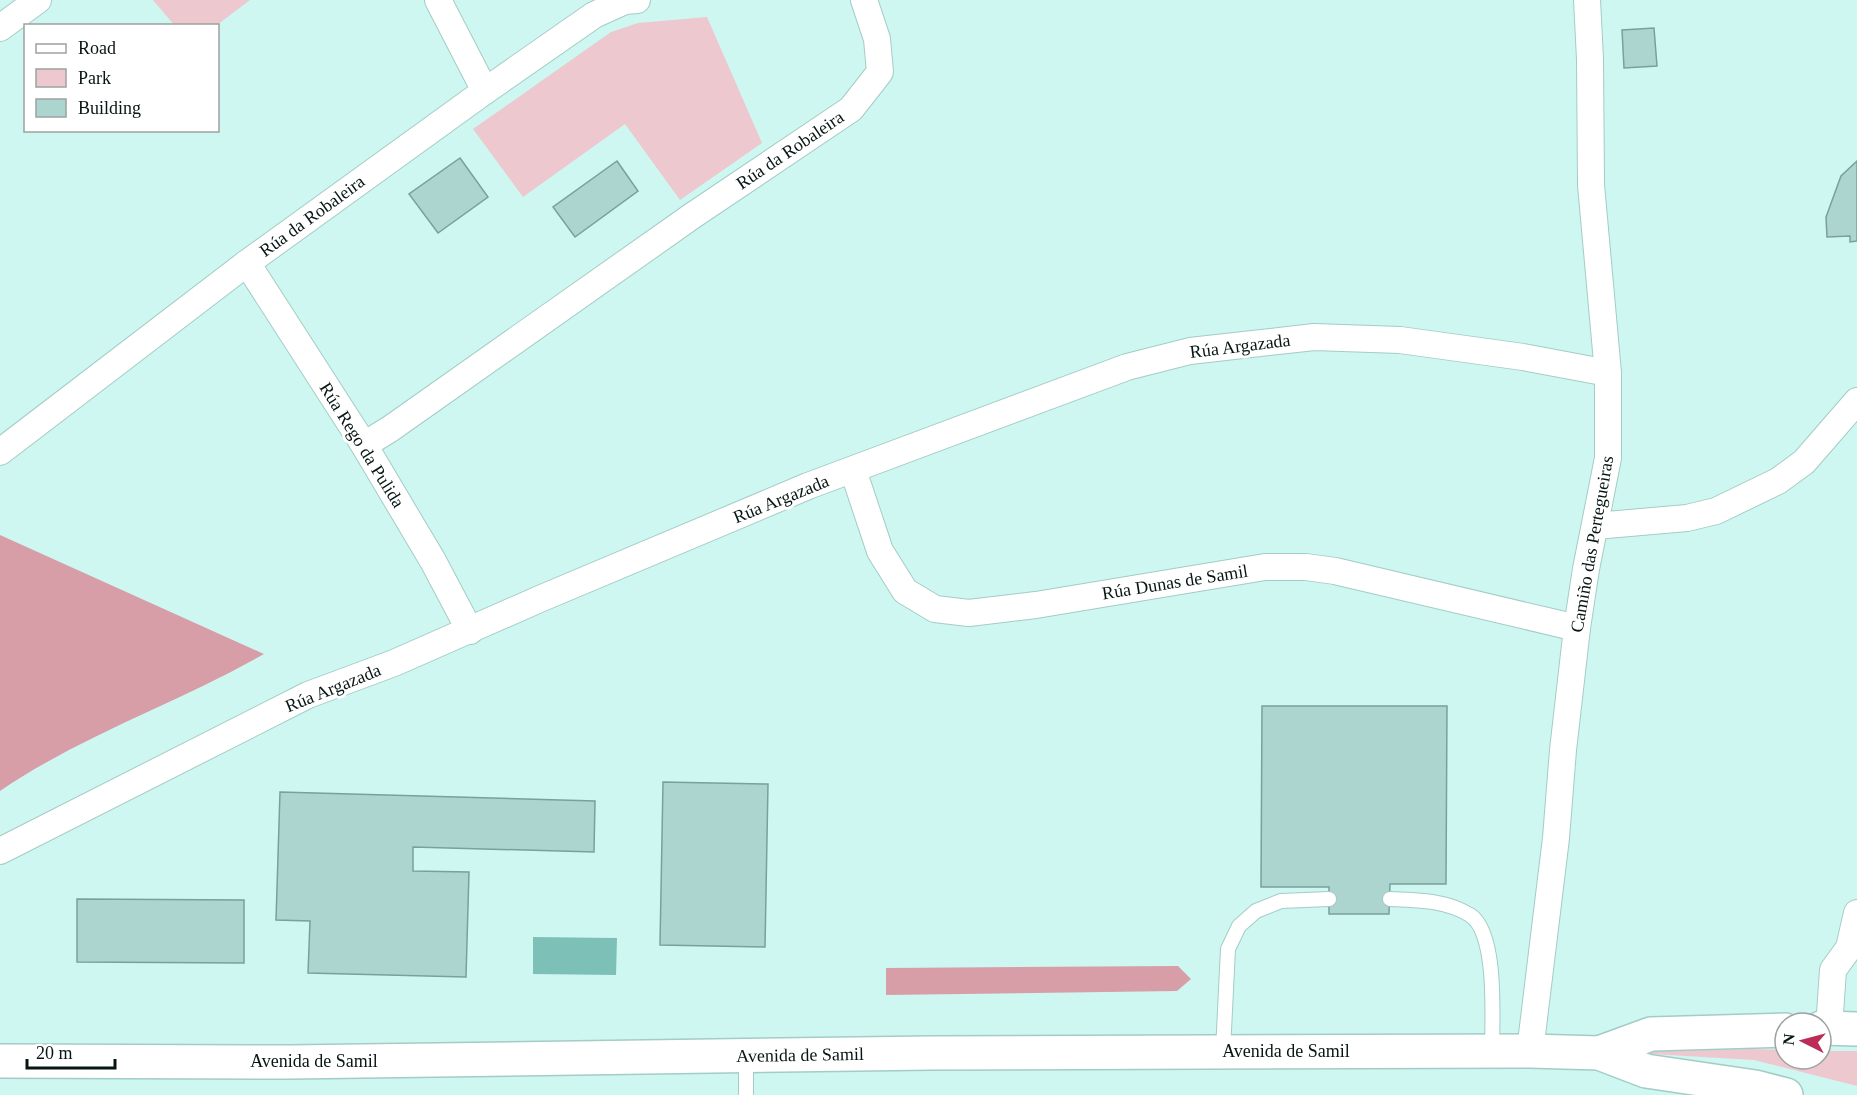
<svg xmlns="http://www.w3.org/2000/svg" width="1857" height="1095" viewBox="0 0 1857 1095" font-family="Georgia,serif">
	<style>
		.green { fill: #edc8ce }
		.forest { fill: #d79ea8 }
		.water { fill: #7dc0b7 }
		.building { fill: #add5cf; stroke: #79a09a; stroke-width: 1.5 }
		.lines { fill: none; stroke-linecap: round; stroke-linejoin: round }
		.lane-casing { stroke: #a4ccc6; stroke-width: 16 }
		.street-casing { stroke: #a4ccc6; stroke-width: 28 }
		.secondary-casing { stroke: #a4ccc6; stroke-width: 36 }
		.lane { stroke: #fff; stroke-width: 14 }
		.street { stroke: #fff; stroke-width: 26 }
		.secondary { stroke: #fff; stroke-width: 33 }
		.labels { text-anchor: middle; stroke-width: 6; stroke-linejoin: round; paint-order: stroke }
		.street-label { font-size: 18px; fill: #071614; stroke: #fff }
	</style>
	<rect width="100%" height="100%" fill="#cef7f1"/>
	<g class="green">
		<polygon points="153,0 250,0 217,25 175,26"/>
		<polygon points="707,17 762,143 680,200 625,124 523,197 473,129 611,32 638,23"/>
		<polygon points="1752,1049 1785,1050 1785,1059 1821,1059 1821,1051 1857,1051 1857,1086 1754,1060 1618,1052"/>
	</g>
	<g class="forest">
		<path d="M 0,535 L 264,654 C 178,703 82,735 0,791 Z"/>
		<polygon points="1178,966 1191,979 1177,991 886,995 886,968"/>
	</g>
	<polygon class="water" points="533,937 617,938 616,975 533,974"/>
	<g class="building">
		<polygon points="1654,28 1657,66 1624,68 1622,30"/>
		<polygon points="460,158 488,197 438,233 409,194"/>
		<polygon points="617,161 638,191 575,237 553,207"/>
		<polygon points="1857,161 1857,241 1850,242 1850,236 1827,237 1826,217 1841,176"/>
		<polygon points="1262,706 1447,706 1446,884 1390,884 1389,914 1329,914 1329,887 1261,887"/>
		<polygon points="663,782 768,784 765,947 660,945"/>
		<polygon points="280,792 595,801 594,852 413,847 413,871 469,872 466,977 308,973 310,921 276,920"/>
		<polygon points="77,899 244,900 244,963 77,962"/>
	</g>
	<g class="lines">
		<defs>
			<g id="lane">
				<path d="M 1390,899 C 1417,900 1445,900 1470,915 C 1498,933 1492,1020 1492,1051"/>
				<polyline points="1223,1051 1228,949 1239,926 1256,911 1281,901 1329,899"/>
				<polyline points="746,1056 746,1095"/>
			</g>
			<g id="street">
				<polyline points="438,0 485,91"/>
				<polyline points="0,28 38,0"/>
				<polyline points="247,263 364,445 433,561 470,631"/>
				<polyline points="364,445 390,429 692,216 851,109 880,72 877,39 864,0"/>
				<polyline points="0,452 247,263 485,91 594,15 625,1 637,0"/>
				<polyline points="853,470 880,551 905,591 935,609 969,613 1036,605 1265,567 1306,567 1335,571 1577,628"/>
				<polyline points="1595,526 1687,518 1716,511 1778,481 1804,462 1857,401"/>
				<polyline points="0,851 308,695 394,663 542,598 808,486 1127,367 1190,351 1314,337 1400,340 1523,357 1608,373"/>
				<polyline points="1829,1028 1833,970 1849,948 1857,913"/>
				<polyline points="1530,1051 1556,838 1563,750 1577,628 1586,569 1608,458 1608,373 1591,185 1590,59 1587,0"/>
			</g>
			<g id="secondary">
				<polyline points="1821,1028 1857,1029"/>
				<polyline points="1599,1053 1651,1034 1785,1030"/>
				<polyline points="0,1061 290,1062 931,1053 1530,1051 1599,1053 1646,1071 1755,1087 1786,1095"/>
			</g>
		</defs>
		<use href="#lane" class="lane-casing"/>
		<use href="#street" class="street-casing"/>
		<use href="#secondary" class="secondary-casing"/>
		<use href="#lane" class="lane"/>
		<use href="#street" class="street"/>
		<use href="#secondary" class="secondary"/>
	</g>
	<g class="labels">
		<g class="street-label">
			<text transform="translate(790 150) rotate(-34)" y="6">Rúa da Robaleira</text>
			<text transform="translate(312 216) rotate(-36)" y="6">Rúa da Robaleira</text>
			<text transform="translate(1240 346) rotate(-7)" y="6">Rúa Argazada</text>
			<text transform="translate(362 445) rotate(58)" y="6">Rúa Rego da Pulida</text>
			<text transform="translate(781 499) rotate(-22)" y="6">Rúa Argazada</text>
			<text transform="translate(1592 544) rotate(-80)" y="6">Camiño das Pertegueiras</text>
			<text transform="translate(1175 582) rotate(-9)" y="6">Rúa Dunas de Samil</text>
			<text transform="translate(333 688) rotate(-22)" y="6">Rúa Argazada</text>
			<text x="1286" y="1057">Avenida de Samil</text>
			<text transform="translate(800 1055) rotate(-1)" y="6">Avenida de Samil</text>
			<text x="314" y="1067">Avenida de Samil</text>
		</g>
	</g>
	<rect x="24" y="24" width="195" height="108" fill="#ffffff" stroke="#9ca2a1" stroke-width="1.5"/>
	<rect x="36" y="44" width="30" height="9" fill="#ffffff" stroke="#9ca2a1" stroke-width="1.5"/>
	<text x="78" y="54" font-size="18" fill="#071614">Road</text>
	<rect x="36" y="69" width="30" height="18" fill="#edc8ce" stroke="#9ca2a1" stroke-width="1.5"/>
	<text x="78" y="84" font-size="18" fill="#071614">Park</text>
	<rect x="36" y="99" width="30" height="18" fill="#add5cf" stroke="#9ca2a1" stroke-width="1.5"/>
	<text x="78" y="114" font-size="18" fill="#071614">Building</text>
	<g transform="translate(1803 1041) rotate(276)"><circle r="28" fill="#ffffff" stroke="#9ca2a1" stroke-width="1.5"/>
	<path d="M0-4.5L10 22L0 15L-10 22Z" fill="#bb2c58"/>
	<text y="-9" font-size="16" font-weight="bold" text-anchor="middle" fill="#071614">N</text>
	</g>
	<path d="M27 1059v9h88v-9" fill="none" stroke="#071614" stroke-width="3"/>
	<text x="36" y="1059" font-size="18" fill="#071614" stroke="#ffffff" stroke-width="4.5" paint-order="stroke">20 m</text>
</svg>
